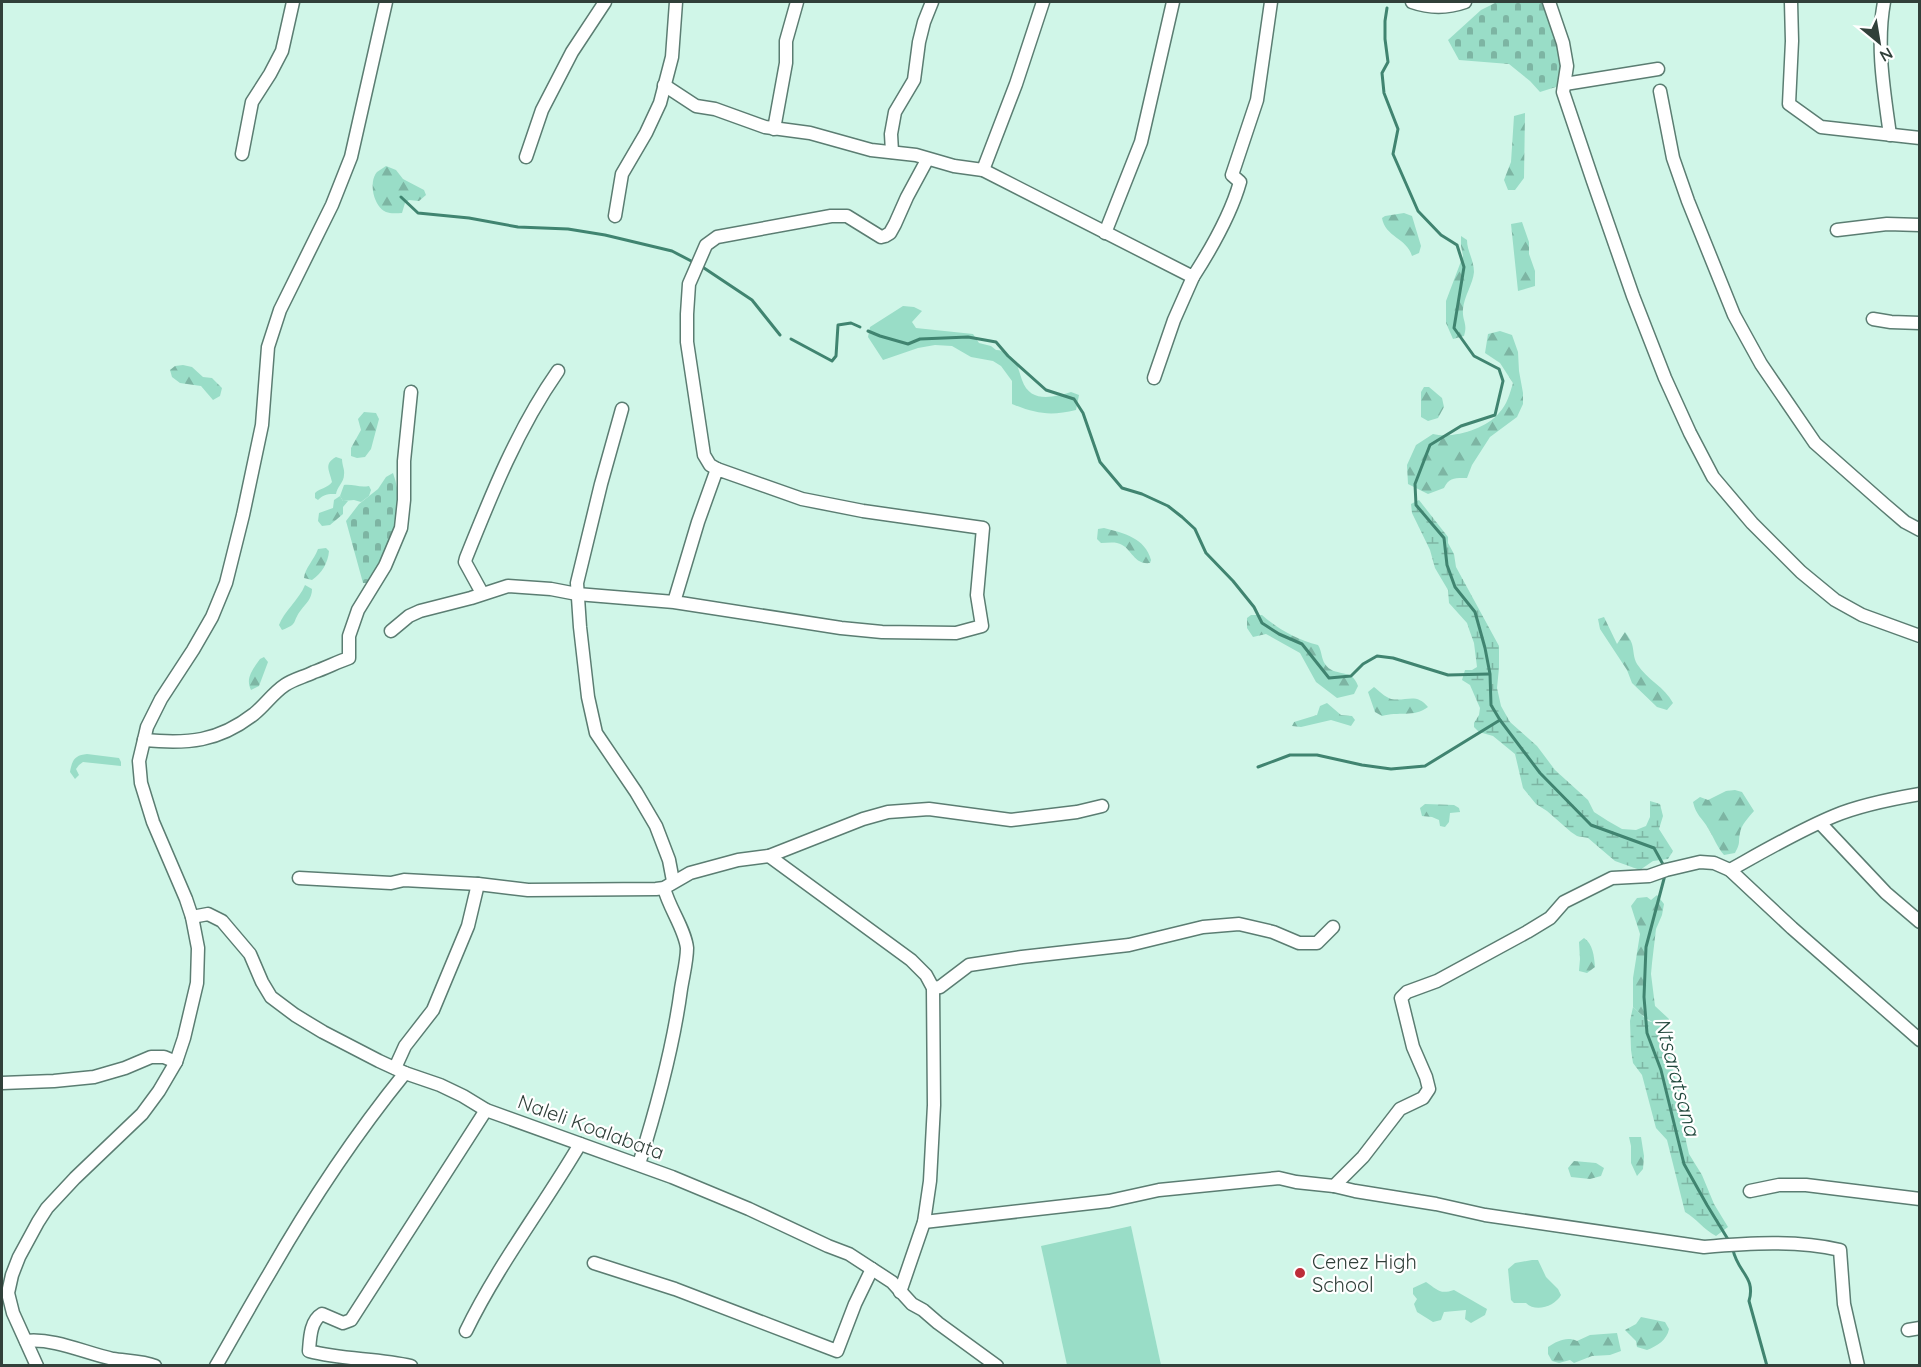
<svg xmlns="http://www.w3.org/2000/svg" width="1921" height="1367" viewBox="0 0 1921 1367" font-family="Quicksand,sans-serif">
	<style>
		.grass { fill: #99ddc7 }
		.forest { fill: url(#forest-firs) }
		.wetland { fill: url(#wetland-marsh) }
		.cemetery { fill: url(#cemetery-stones) }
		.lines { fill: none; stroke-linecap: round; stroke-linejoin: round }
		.stream { stroke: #408470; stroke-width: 3 }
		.minor-casing { stroke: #5b7d72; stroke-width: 15 }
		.minor { stroke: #fff; stroke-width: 12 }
		.poi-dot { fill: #bd2d39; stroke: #fff; stroke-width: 2 }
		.labels { text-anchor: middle; stroke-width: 4.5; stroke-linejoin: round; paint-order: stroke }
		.street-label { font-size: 20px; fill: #31403a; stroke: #fff }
		.poi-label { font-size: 20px; fill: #31403a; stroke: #fff; text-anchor: start }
		.water-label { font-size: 21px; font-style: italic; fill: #20483c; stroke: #fff }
	</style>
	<defs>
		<pattern id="forest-firs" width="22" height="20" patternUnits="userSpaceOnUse" patternTransform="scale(1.5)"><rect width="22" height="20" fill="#99ddc7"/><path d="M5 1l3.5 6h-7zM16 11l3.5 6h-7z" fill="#7db5a3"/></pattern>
		<pattern id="wetland-marsh" width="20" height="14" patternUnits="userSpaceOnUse" patternTransform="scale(1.5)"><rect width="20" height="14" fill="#99ddc7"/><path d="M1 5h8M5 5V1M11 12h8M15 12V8" fill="none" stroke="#7db5a3"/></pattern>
		<pattern id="cemetery-stones" width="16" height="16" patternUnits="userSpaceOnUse" patternTransform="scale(1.5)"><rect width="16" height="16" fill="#99ddc7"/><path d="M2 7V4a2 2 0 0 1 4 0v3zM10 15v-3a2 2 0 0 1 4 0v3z" fill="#7db5a3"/></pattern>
	</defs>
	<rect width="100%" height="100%" fill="#d0f6e8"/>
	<g class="grass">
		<path d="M 903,306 L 914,307 L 922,311 L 912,322 L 916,328 L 973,334 L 979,343 L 991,346 L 996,350 C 1001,350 1004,352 1009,355 C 1018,362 1018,369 1022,380 C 1030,403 1052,398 1071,392 L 1079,395 L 1076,410 C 1051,416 1036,414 1012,404 L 1012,381 L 1001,366 L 993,361 L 971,357 L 952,346 L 935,345 L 918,348 L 883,360 L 868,337 L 870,327 Z"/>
		<path d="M 336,457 L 342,459 C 342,465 345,470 344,475 C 344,482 337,487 336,494 C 328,494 324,494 318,500 L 315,498 L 315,493 C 320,488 328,488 332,482 C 330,471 323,464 336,457 Z"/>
		<path d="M 344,485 C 353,484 360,488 369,486 L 371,490 L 369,496 L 361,502 L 354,500 L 343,501 L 340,496 Z"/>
		<path d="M 305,585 L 312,589 C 312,599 306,603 301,610 C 292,621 299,624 282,630 L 279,625 C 284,611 299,600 305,585 Z"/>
		<path d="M 87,754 L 119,758 L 121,762 L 121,766 L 83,762 L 79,765 L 76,769 L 79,775 L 75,779 L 70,772 C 72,760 75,755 87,754 Z"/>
		<polygon points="1131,1226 1161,1365 1067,1365 1041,1246"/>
		<path d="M 1532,1260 L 1538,1260 L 1546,1277 L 1558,1289 L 1561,1295 C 1555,1306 1536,1313 1526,1303 L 1514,1303 L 1511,1300 L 1508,1269 L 1515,1263 Z"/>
		<path d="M 1426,1282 C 1437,1289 1439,1295 1454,1290 L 1487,1309 L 1485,1315 L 1471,1323 L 1465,1319 L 1466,1310 L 1444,1312 L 1441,1320 L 1433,1322 L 1417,1312 L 1414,1304 L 1417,1299 L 1413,1294 L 1413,1288 Z"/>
	</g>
	<g class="forest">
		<polygon points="1525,113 1524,178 1515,190 1508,190 1504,180 1511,162 1514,116"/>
		<path d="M 386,166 L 396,170 L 403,179 L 424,190 L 426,195 L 419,201 L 409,200 L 405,203 L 402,213 C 397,213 391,214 386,212 C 374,207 368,182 377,172 C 380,170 383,168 386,166 Z"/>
		<path d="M 1404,213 L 1412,216 L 1421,246 L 1419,253 L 1412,256 C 1407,238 1385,237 1382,218 L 1385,216 Z"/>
		<polygon points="1522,222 1529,242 1529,254 1535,271 1535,286 1518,291 1511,224"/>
		<path d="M 1461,236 L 1467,240 C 1467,251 1474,260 1474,272 C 1473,284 1464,296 1463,309 C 1462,321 1468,323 1464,336 L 1453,339 L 1446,323 L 1446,301 L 1463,256 L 1461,246 Z"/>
		<path d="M 1500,331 L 1512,335 L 1518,352 L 1519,371 L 1523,393 L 1523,404 L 1517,417 L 1490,437 L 1472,465 L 1467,478 C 1456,478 1449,477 1444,488 L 1428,494 L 1408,484 L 1407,465 L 1416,445 L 1433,434 C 1453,439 1486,429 1499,413 C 1507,405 1510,393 1513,383 L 1500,363 L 1485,353 L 1488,334 Z"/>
		<polygon points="183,365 192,367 203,377 212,378 222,388 220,396 213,400 201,386 180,383 172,377 170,370 175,366"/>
		<polygon points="1424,387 1429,387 1442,398 1444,407 1438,418 1428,421 1421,417 1421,392"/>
		<polygon points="364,412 376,413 379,419 371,449 365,457 357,458 351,456 351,448 361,430 358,419"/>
		<polygon points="340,496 343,501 348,501 343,507 343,514 330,525 322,526 318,521 319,513 333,508 334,500"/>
		<path d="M 1104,528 C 1124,533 1145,538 1151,560 L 1150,563 C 1132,565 1132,546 1117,543 C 1112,542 1106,543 1101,543 L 1097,539 L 1098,529 Z"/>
		<path d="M 326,548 L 329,551 C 328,563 322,573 312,580 L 304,578 C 305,568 314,560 318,549 Z"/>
		<path d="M 1251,615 L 1262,615 C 1278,629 1297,640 1318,645 C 1322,651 1321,658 1325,664 C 1334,678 1352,667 1358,686 L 1354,694 L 1337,698 L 1316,682 L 1300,653 L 1266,634 L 1253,637 L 1247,628 L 1247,618 Z"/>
		<path d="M 1604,617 L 1617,644 L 1625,632 C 1627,635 1631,640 1632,644 C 1634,651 1633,657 1637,664 C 1647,680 1665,687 1673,703 L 1667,710 L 1657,707 L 1632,683 L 1627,670 L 1600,629 L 1598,619 Z"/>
		<path d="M 264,657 L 268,662 L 259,686 L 251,690 C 245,678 253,669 260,659 Z"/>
		<path d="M 1374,687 C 1379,691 1385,697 1391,699 C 1406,702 1416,692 1428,707 C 1414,718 1398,711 1382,716 L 1375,712 L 1368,692 Z"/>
		<polygon points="1327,703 1341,715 1352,716 1355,720 1351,726 1331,720 1301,727 1292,726 1294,722 1317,715 1320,706"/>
		<path d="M 1735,790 L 1742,792 L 1754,811 C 1749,817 1741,825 1740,833 C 1738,843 1741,842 1735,853 L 1724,855 C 1717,847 1714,838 1708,828 C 1702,818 1696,815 1693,802 L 1700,797 L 1708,800 L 1726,791 Z"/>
		<polygon points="1425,804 1454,805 1459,808 1460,812 1450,813 1449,822 1445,827 1440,826 1439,820 1432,817 1422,816 1420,808"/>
		<path d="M 1657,895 L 1664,904 L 1662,915 L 1656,929 L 1652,963 L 1651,974 L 1655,1006 L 1669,1019 L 1669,1022 C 1654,1028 1643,1016 1633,1007 L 1633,978 L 1640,934 L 1631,906 L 1637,898 L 1647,897 L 1651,900 Z"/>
		<path d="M 1584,938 C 1593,944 1594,956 1595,967 L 1587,973 L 1579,971 L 1580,959 L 1579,942 Z"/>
		<polygon points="1629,1137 1641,1137 1644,1156 1643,1169 1637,1176 1631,1163 1631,1146"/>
		<polygon points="1574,1161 1596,1163 1604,1168 1601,1176 1590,1179 1571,1177 1568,1168"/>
		<path d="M 1641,1317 L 1665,1322 L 1669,1329 C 1667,1340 1657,1346 1647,1350 L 1637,1347 L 1636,1341 L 1625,1330 L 1636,1324 Z"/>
		<path d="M 1617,1333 L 1621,1351 L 1610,1355 L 1592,1356 L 1574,1363 L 1570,1360 L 1559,1363 L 1552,1361 L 1548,1354 L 1548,1347 C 1557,1341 1567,1336 1577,1341 L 1590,1335 Z"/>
	</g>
	<g class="wetland">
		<polygon points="1419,500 1448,537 1448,543 1454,554 1456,567 1499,646 1499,668 1497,688 1501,706 1510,722 1537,746 1555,770 1588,800 1594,812 1608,821 1622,829 1636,830 1646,826 1650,817 1650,801 1660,804 1663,816 1659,829 1673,851 1668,859 1653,861 1640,870 1615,861 1588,838 1577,836 1571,832 1547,811 1536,804 1523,788 1515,754 1493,736 1479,732 1474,727 1474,723 1479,715 1480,708 1470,685 1462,680 1465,670 1472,670 1477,667 1474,643 1470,632 1467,623 1449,603 1448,590 1435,568 1430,550 1412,513 1411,504"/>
		<path d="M 1633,1007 L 1648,1021 L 1664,1025 L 1664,1037 L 1684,1109 L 1686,1141 L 1689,1154 L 1702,1175 L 1714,1204 L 1728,1227 L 1716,1236 C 1703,1229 1697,1219 1685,1212 L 1667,1140 L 1656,1128 L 1642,1075 L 1633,1063 L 1631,1050 L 1630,1021 Z"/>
	</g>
	<g class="cemetery">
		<polygon points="1497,2 1542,2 1547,4 1554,23 1563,68 1559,86 1540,92 1530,81 1509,64 1459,60 1448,40 1481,10"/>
		<path d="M 393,473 C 408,513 387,548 369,583 L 363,583 L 346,521 L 359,504 L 378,489 L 386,477 Z"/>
	</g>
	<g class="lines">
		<g class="stream">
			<polyline points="1387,8 1385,21 1385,39 1388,62 1382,73 1384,93 1398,129 1393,154 1418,211 1441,235 1457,245 1464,267 1454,328 1474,356 1499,369 1503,381 1495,415 1461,426 1430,445 1415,484 1416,505 1444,538 1447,565 1455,587 1475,612 1485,648 1490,674 1491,705 1500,720 1540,773 1591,825 1654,848 1665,868"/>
			<polyline points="401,197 418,213 469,218 518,227 568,229 605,235 672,251 695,263"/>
			<polyline points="701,266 752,300 780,335"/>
			<polyline points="868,331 880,336 908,344 920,339 968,337 996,342 1008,356 1046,390 1074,399 1083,413 1100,462 1122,488 1142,494 1168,506 1182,517 1195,529 1206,553 1233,581 1254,607 1262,623 1279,634 1302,644 1329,678 1351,676 1363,664 1377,656 1393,658 1448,675 1489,674"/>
			<polyline points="791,339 832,361 836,356 838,325 851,323 860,327"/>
			<polyline points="1258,767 1290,755 1317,755 1362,765 1391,769 1425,766 1500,720"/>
			<polyline points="1665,875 1646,947 1644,997 1647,1033 1661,1070 1684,1164 1707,1205 1729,1241"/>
			<path d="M 1733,1250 C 1738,1273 1756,1277 1749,1301 L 1767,1366"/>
		</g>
		<defs>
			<g id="minor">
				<path d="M 1412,2 C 1429,8 1448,8 1465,2"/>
				<polyline points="1549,2 1563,43 1567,66 1563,92 1593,181 1633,296 1665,378 1690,433 1713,477 1752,523 1801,572 1835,600 1862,615 1920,636"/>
				<polyline points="1791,2 1792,41 1789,104 1821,127 1920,138"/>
				<path d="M 1884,2 C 1876,46 1884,91 1890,135"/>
				<polyline points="1565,84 1658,69"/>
				<path d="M 664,85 L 696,106 L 715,109 L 765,127 L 810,133 L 871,150 L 916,155 L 954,166 L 983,170 L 1193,277 C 1211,249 1231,214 1240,182 L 1232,175 L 1257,100 L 1271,2"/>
				<polyline points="1660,91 1673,158 1688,201 1734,315 1761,364 1815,443 1884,504 1905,522 1920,530"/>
				<polyline points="774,129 786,63 786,41 797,2"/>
				<polyline points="892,152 891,134 895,112 914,80 919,42 924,22 932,2"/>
				<polyline points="242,154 252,102 270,74 282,51 293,2"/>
				<polyline points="526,157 542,110 572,52 605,2"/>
				<polyline points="983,170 1016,84 1043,2"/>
				<polyline points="615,216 622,174 646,133 660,103 672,57 676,2"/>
				<polyline points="1837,230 1887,224 1920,225"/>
				<polyline points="1105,233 1141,142 1173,2"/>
				<polyline points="1873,319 1891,322 1920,323"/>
				<polyline points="1154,378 1174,320 1193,277"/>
				<polyline points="622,409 601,484 577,583 580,627 588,697 596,733 636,792 656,826 669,860 673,881"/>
				<polyline points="717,469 710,465 704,455 687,342 687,314 689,284 706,245 717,237 831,216 847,216 881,237 885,236 890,233 895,224 907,197 927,160"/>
				<path d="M 482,593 L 465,562 L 466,558 C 492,493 518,428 558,371"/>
				<polyline points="391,631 409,616 420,611 471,598 508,586 551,589 577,594 674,602 841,628 882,632 956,633 982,626 977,595 983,528 863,511 802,499 717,469 698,522 674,602"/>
				<path d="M 144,740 C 188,744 218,742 254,714 C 265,705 273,693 285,685 C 294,679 304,677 314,672 C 326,668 337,662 349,658 L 349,636 L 358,610 L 385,566 L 401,528 L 404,500 L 404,461 L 411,392"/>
				<polyline points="1821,824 1886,893 1920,922"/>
				<polyline points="769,856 911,960 926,975 933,988 934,1105 930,1181 924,1222 900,1292"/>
				<polyline points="1730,870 1792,928 1920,1040"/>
				<polyline points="299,878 391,883 404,880 478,884 528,890 656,889 664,888 690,873 738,860 769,856 863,819 888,812 929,809 1011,820 1077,812 1102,806"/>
				<polyline points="192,917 208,914 222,921 250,954 262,982 271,997 295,1015 323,1032 379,1061 405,1073 440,1085 463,1096 486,1110 672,1177 749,1209 828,1246 849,1254 892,1282 912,1304 923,1310 938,1323 997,1366"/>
				<polyline points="933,988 940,987 969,965 1022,957 1129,945 1203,927 1239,924 1273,932 1299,943 1317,943 1333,927"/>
				<polyline points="395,1068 405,1046 433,1010 468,926 478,884"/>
				<polyline points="2,1083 54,1081 94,1077 125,1068 151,1057 164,1057 176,1062"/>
				<path d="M 639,1164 C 657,1107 673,1049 681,989 C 683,976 687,961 687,948 C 685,929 669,908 664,888"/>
				<path d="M 1334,1186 L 1355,1191 L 1436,1204 L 1485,1215 L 1704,1247 C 1749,1243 1796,1240 1840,1250 L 1844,1304 L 1858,1366"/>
				<polyline points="1750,1191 1779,1185 1806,1185 1920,1199"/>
				<path d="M 924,1222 L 1109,1201 L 1159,1190 L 1279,1178 L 1296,1182 L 1334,1186 L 1363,1157 L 1400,1109 L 1423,1098 L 1429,1089 L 1426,1077 L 1413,1047 L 1401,998 L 1407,992 L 1437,981 L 1527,932 L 1550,918 L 1564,902 L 1612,878 L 1649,876 L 1666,870 L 1700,862 L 1714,863 L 1730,870 C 1764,851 1798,831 1834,816 C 1860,805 1891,799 1920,794"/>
				<polyline points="594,1263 675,1289 837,1351 855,1304 872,1269"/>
				<polyline points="1908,1330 1920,1328"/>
				<path d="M 466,1331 C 498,1265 543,1207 580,1144"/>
				<path d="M 26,1341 C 55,1338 85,1353 113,1359 C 126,1361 143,1361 155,1366"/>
				<polyline points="37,1366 13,1313 8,1293 12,1275 19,1257 38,1222 47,1208 75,1178 142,1114 159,1091 176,1062 184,1038 197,983 198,948 192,917 186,899 153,822 141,783 139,761 144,740 147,727 161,699 193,650 212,617 226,583 243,515 262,425 268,347 280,310 332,205 351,157 386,2"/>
				<path d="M 216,1366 C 234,1335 251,1304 269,1274 C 309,1204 354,1136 405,1073"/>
				<path d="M 411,1366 C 377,1358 342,1360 309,1351 C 310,1339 310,1321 322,1314 L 343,1323 L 351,1320 L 486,1110"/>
			</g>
		</defs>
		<use href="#minor" class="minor-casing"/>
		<use href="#minor" class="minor"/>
	</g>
	<circle class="poi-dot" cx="1300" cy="1273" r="6"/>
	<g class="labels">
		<g class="street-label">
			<text transform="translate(591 1127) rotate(20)" y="7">Naleli Koalabata</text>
		</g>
		<g class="poi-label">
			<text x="1312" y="1269">Cenez High<tspan x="1312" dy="23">School</tspan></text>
		</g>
		<g class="water-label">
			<text transform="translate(1677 1077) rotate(75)" y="7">Ntsaratsana</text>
		</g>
	</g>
	<rect width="1921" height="1367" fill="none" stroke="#31403a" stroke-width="6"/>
	<g transform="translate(1879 42) rotate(150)" stroke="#ffffff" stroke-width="4.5" paint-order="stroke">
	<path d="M0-4.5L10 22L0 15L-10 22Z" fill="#31403a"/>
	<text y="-9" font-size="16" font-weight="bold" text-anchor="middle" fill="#31403a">N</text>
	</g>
</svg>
